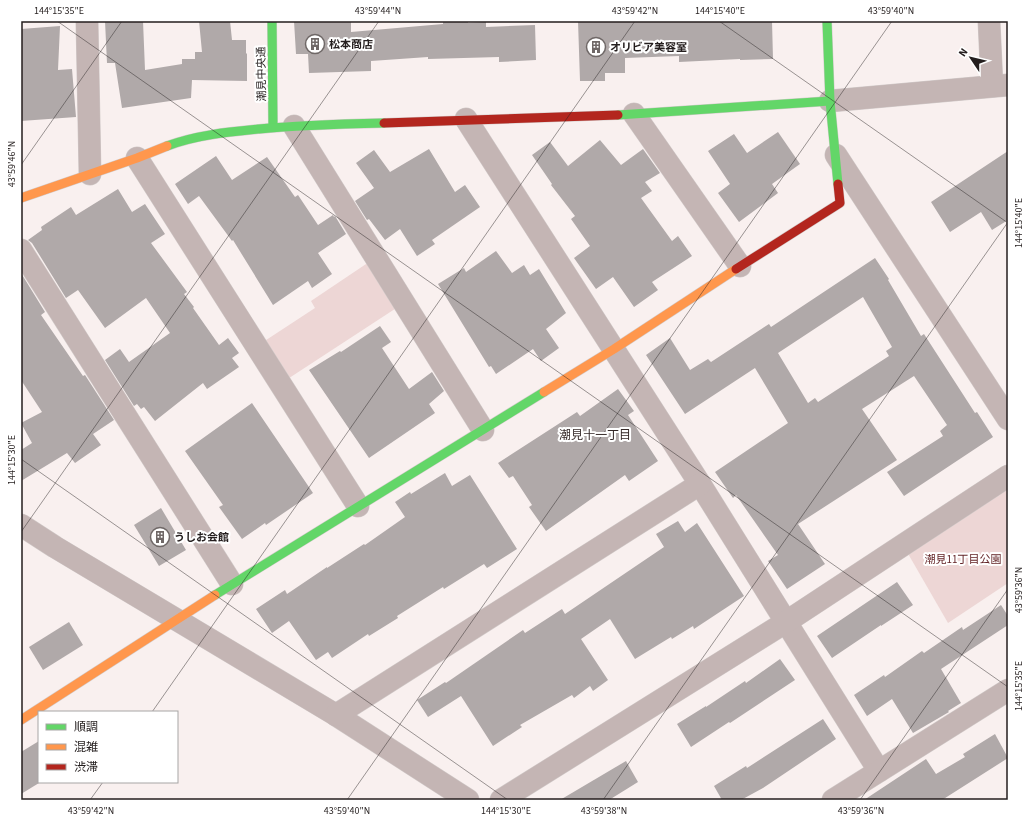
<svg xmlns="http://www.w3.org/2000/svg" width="1029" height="821" viewBox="0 0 1029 821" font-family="'Source Sans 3','Noto Sans JP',sans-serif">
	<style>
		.green { fill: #edd6d5 }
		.building { fill: #b0a9a9; fill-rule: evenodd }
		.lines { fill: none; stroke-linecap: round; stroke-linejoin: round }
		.street-casing { stroke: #d2cbca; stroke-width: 23 }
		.fast-casing { stroke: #d2cbca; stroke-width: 10 }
		.slow-casing { stroke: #d2cbca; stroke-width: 10 }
		.jam-casing { stroke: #d2cbca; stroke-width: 10 }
		.street { stroke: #c4b5b4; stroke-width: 22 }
		.fast { stroke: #63d668; stroke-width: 9 }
		.slow { stroke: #ff974d; stroke-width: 9 }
		.jam { stroke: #b3261e; stroke-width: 9 }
		.ticks { fill: none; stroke: #241e1e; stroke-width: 1; stroke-opacity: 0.45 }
		.labels { text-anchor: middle; stroke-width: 4; stroke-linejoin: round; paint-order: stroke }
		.poi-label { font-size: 11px; font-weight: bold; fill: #241e1e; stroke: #fff; text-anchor: start }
		.street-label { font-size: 11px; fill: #241e1e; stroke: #fff }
		.park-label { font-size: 11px; fill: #632427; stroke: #fff }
		.neighbourhood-label { font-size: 12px; fill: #342827; stroke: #fff }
		.neatline { fill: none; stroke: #241e1e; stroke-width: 1.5 }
		.ticks-label { font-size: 10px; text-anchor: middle; fill: #241e1e }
	</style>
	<rect width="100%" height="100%" fill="#f9f0ef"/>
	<g class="green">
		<polygon points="375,258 404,303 280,384 257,346 315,308 311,301"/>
		<polygon points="1008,476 1008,583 948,623 903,545"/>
	</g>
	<g class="building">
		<polygon points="105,21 143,21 145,70 182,64 182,59 195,59 195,52 202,52 199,21 230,21 232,40 246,40 246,53 247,54 247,81 192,80 191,98 122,108 115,63 107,63"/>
		<polygon points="294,21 351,21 351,32 443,24 443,21 468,21 468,23 486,22 486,27 535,25 536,60 499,62 499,57 428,59 428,57 371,61 371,71 309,73 308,54 296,54"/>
		<polygon points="578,21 772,21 773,59 740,60 740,59 679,62 679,56 625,58 625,73 605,73 605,81 580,81"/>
		<polygon points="60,26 58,70 72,69 76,117 21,121 21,29"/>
		<polygon points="778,132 800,164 772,184 778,193 739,222 718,193 730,184 708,151 734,134 747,153"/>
		<polygon points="600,140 621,165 643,149 660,173 645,182 652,191 641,198 672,241 678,236 692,256 652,282 658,290 634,307 613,277 596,289 574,258 590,246 571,219 575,216 551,185 552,184 532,155 550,142 568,166"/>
		<polygon points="429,149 455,192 465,185 480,207 432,240 435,244 417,256 400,229 385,240 369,219 367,220 355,201 374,188 356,163 374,150 390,172"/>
		<polygon points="1008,151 1008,220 992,230 981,212 950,232 931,202"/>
		<polygon points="216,156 232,180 267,157 295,197 298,195 318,225 333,215 334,217 335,216 346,234 318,253 332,274 312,288 308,281 273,305 233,240 232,241 199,196 188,204 175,184"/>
		<polygon points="118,189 132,212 145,204 165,234 151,243 187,292 184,294 194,307 193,308 219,345 228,338 239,353 232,358 239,367 207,389 203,383 155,421 144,407 141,409 137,404 134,406 105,360 120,349 129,362 170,333 146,298 105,328 78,290 66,298 32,243 28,240 42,230 41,227 71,207 76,215"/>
		<polygon points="496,251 512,273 524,265 530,275 539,269 566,313 546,329 559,348 541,361 533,349 496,374 491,366 489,367 438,284 464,268 466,272"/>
		<path d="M 875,258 L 889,279 L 888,280 L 921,336 L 924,334 L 975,413 L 977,412 L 993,437 L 904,496 L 887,472 L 943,436 L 940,431 L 947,425 L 914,376 L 862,409 L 897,460 L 798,524 L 825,564 L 787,589 L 768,561 L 778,555 L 736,495 L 733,498 L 715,472 L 788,423 L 755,368 L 685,414 L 646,355 L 670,338 L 690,370 L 708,359 L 711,362 L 769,324 L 771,327 ZM 863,297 L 892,347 L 886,351 L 889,356 L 818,402 L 815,398 L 808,403 L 778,353 Z"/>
		<polygon points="21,273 45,312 41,315 83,376 85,375 114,420 93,434 101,445 75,463 67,453 21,481 21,450 32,443 21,423 42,412 21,380"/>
		<polygon points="380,326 391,342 382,348 409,389 432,372 444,391 429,404 435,413 369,458 309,370 340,351 341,352"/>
		<polygon points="618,389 634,411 628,415 658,461 629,481 625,475 546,531 529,507 532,505 513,476 509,478 498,463 577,412 580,416"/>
		<polygon points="252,403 313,493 266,525 265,523 242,539 219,507 223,505 185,451"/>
		<polygon points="445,473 452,486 470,475 517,549 487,568 484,564 444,589 443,587 397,616 398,618 369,636 368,634 332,658 328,652 316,660 289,621 272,633 256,609 285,590 287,594 327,567 327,568 364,544 365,545 405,517 395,502 410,492 411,494"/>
		<polygon points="161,508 186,550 159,566 134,525"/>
		<polygon points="678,521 685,532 697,523 744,596 694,629 693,626 672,639 671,637 635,659 610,619 581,639 608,680 593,691 590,686 574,698 572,695 520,725 522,727 493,746 461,696 428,717 417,700 445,682 446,683 523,630 525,633 562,609 565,614 664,547 656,534"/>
		<polygon points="897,582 913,605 881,626 881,625 832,658 817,636"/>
		<polygon points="1001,605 1008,616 1008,625 941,669 961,703 948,711 949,712 913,733 892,699 867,716 854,695 884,675 885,677 922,651 924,653 962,627 963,630"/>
		<polygon points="69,622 83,645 43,670 29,647"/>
		<polygon points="780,659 795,680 730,723 729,722 691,747 677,724 706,706 706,707 745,681 746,683"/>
		<polygon points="823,719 836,739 763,788 741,800 722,800 714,786 746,766 747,768"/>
		<polygon points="995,734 1008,758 942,800 864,800 926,759 936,774 965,757 963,754"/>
		<polygon points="39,741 39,783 21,794 21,752"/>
		<polygon points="626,761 638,782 609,800 560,800"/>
	</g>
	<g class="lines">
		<defs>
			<g id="street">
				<polyline points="87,21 90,174"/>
				<polyline points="989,21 992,86"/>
				<polyline points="830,101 1008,85"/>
				<polyline points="634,114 740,266"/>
				<polyline points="466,119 700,484 879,771"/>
				<polyline points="294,126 483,430"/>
				<polyline points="836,155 1008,419"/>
				<polyline points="137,158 358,506"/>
				<polyline points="21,250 232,584"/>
				<polyline points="21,525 55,547 336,715 468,800"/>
				<polyline points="336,715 700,484"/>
				<polyline points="501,800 786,622 1008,476"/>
				<polyline points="833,800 1008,690"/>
			</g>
			<g id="fast">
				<polyline points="272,21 273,127"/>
				<polyline points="827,21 830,101 838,184"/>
				<polyline points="618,115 830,101"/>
				<path d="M 167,146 C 196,135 228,132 259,129 C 301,125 342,124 384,123"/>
				<polyline points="215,595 544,392"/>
			</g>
			<g id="slow">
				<polyline points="21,198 137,158 167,146"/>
				<polyline points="544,392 614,349 736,269"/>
				<polyline points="21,720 215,595"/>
			</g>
			<g id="jam">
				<polyline points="384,123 618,115"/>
				<polyline points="736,269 840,203 838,184"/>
			</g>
		</defs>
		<use href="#street" class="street-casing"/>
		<use href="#fast" class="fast-casing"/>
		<use href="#slow" class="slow-casing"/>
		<use href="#jam" class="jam-casing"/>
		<use href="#street" class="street"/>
		<use href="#fast" class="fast"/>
		<use href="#slow" class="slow"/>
		<use href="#jam" class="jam"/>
	</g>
	<path class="ticks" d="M 57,21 L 1008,687M 719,21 L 1008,223M 21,165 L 122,21M 21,459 L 508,800M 21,532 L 379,21M 152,712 L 635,21M 90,800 L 103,782M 347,800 L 892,21M 603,800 L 1008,222M 860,800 L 1008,589"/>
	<defs>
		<symbol id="building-ring" viewBox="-11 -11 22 22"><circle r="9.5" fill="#fff" stroke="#6f6867" stroke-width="1.5"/><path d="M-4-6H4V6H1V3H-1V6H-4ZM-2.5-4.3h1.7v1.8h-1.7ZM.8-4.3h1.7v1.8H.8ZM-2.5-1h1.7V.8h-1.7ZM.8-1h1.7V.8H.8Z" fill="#6f6867"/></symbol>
	</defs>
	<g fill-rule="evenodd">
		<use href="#building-ring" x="304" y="33" width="22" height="22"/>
		<use href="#building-ring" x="585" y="36" width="22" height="22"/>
		<use href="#building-ring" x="149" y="526" width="22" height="22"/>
	</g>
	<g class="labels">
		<g class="poi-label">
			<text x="329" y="48">松本商店</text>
			<text x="610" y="51">オリビア美容室</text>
			<text x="174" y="541">うしお会館</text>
		</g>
		<g class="street-label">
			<text transform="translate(261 74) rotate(-91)" y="4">潮見中央通</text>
		</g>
		<g class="park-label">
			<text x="963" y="563">潮見11丁目公園</text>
		</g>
		<g class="neighbourhood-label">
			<text x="595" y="439">潮見十一丁目</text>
		</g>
	</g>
	<rect width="1029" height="821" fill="none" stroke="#ffffff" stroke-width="44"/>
	<rect x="38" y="711" width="140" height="72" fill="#ffffff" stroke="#a7a5a5"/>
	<rect x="46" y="724" width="20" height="6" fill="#63d668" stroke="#a7a5a5"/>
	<text x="74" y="731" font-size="12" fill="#241e1e">順調</text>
	<rect x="46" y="744" width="20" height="6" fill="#ff974d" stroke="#a7a5a5"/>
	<text x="74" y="751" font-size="12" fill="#241e1e">混雑</text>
	<rect x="46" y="764" width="20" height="6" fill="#b3261e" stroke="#a7a5a5"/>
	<text x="74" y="771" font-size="12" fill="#241e1e">渋滞</text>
	<g transform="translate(971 58) rotate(305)" stroke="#ffffff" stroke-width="3" paint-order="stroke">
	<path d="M0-3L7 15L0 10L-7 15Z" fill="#241e1e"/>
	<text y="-6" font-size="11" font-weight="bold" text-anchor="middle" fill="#241e1e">N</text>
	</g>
	<rect x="22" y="22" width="985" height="777" class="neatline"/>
	<g class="ticks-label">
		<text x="59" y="14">144°15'35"E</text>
		<text x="378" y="14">43°59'44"N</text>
		<text x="635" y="14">43°59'42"N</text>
		<text x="720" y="14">144°15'40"E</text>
		<text x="891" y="14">43°59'40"N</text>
		<text transform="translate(11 164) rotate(-90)" y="4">43°59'46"N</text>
		<text transform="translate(1018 223) rotate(-90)" y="4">144°15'40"E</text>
		<text transform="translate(11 460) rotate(-90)" y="4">144°15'30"E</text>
		<text transform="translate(1018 590) rotate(-90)" y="4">43°59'36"N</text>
		<text transform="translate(1018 686) rotate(-90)" y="4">144°15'35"E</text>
		<text x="91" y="814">43°59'42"N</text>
		<text x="347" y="814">43°59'40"N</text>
		<text x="506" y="814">144°15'30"E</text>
		<text x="604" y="814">43°59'38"N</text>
		<text x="861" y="814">43°59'36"N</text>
	</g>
</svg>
